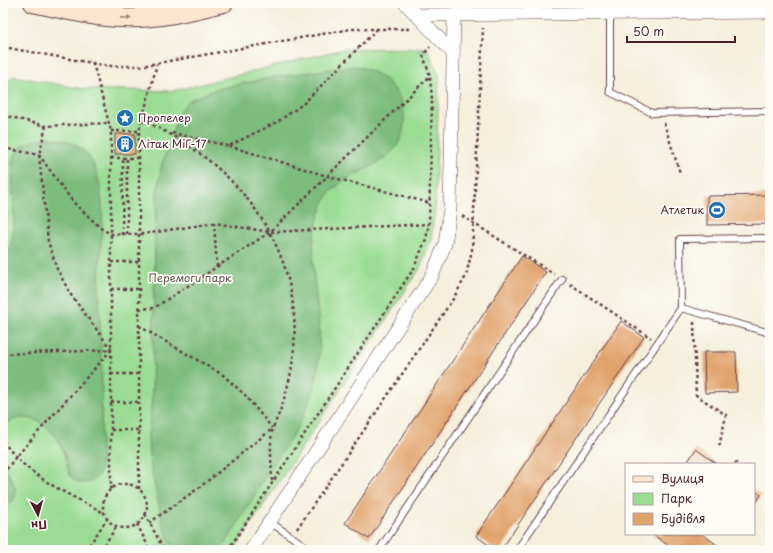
<svg xmlns="http://www.w3.org/2000/svg" width="773" height="553" viewBox="0 0 773 553" font-family="'Playpen Sans',sans-serif">
	<style>
		.green { fill: #9adc93; stroke: #727e5f }
		.forest { fill: #7bbc7d; stroke: #626e54 }
		.building { fill: #e1a36c }
		.lines { fill: none; stroke-linecap: round; stroke-linejoin: round }
		.lane-casing { stroke: #643e46; stroke-width: 8 }
		.street-casing { stroke: #643e46; stroke-width: 14 }
		.secondary-casing { stroke: #643e46; stroke-width: 20 }
		.path { stroke: #643e46; stroke-width: 2.5; stroke-dasharray: 3 3; stroke-linecap: butt }
		.lane { stroke: #fff; stroke-width: 6 }
		.street { stroke: #fff; stroke-width: 13 }
		.secondary { stroke: #fce5cf; stroke-width: 18 }
		.oneway { fill: #a3827d }
		.labels { text-anchor: middle; stroke-width: 3.5; stroke-linejoin: round; paint-order: stroke }
		.poi-label { font-size: 11px; fill: #4a1f2b; stroke: #fdfcf7; text-anchor: start }
		.park-label { font-size: 11px; fill: #62584a; stroke: #fdfcf7 }
	</style>
	<rect width="100%" height="100%" fill="#fdfcf7"/>
	<filter id="ink" filterUnits="userSpaceOnUse"><feTurbulence type="fractalNoise" baseFrequency=".025" numOctaves="2"/><feDisplacementMap in="SourceGraphic" scale="8" xChannelSelector="R" yChannelSelector="G"/><feConvolveMatrix kernelMatrix="1 2 1 2 8 2 1 2 1" color-interpolation-filters="sRGB"/></filter>
	<filter id="wash" filterUnits="userSpaceOnUse"><feTurbulence type="fractalNoise" baseFrequency=".012" numOctaves="4" result="noise"/><feDisplacementMap in="SourceGraphic" scale="16" xChannelSelector="R" yChannelSelector="G"/><feGaussianBlur stdDeviation="0.9" result="paint"/><feColorMatrix in="noise" values="0 0 0 0 0 0 0 0 0 0 0 0 0 0 0 0 0 1.4 0 .05"/><feComposite in="paint" operator="in"/></filter>
	<g filter="url(#wash)">
		<rect width="100%" height="100%" fill="#f5efdc"/>
		<polygon class="green" points="427,48 439,75 435,208 431,240 419,270 234,550 3,550 3,84 14,76 83,89 173,91 344,49"/>
		<g class="forest">
			<path d="M 354,66 C 383,71 406,92 404,123 C 403,163 358,167 335,188 C 328,193 325,200 322,208 C 302,255 323,308 319,357 C 315,412 288,440 261,484 C 249,504 238,524 225,544 L 217,550 L 176,550 L 171,545 L 162,522 L 149,457 L 148,436 L 152,397 L 155,232 L 157,192 L 162,163 L 170,144 L 177,115 L 188,101 L 216,89 L 275,77 Z"/>
			<path d="M 50,138 C 71,140 88,148 95,169 C 108,203 100,244 99,281 C 99,312 101,343 102,375 C 102,403 101,432 101,460 C 101,464 101,469 100,472 C 95,483 80,487 72,478 C 68,474 68,467 66,461 C 61,441 47,418 24,418 C 16,418 8,421 3,428 L 3,264 C 22,231 10,196 13,160 C 20,142 32,140 50,138 Z"/>
			<path d="M 3,464 C 11,482 27,493 3,510 Z"/>
		</g>
		<g id="blocks">
			<g class="building">
				<rect x="115" y="134" width="20" height="20"/>
				<polygon points="770,195 770,224 707,225 707,196"/>
				<polygon points="522,256 546,272 369,539 345,523"/>
				<polygon points="621,321 644,337 501,550 496,550 476,536"/>
				<polygon points="704,352 736,352 737,392 705,393"/>
				<polygon points="696,449 717,464 686,464"/>
				<polygon points="754,490 761,495 754,506"/>
				<polygon points="652,534 702,534 724,550 675,550"/>
			</g>
		</g>
	</g>
	<g filter="url(#ink)">
		<use href="#blocks" fill-opacity="0" stroke="#643e46" stroke-width="1"/>
		<g class="lines">
			<defs>
				<g id="lane">
					<polyline points="610,13 610,92 652,113 770,111"/>
					<polyline points="681,308 770,333"/>
					<polyline points="270,522 311,550"/>
					<polyline points="379,550 562,279"/>
					<polyline points="517,550 681,308 680,239 770,238"/>
				</g>
				<g id="street">
					<polyline points="405,3 453,53"/>
					<polyline points="417,15 770,12"/>
					<polyline points="251,550 432,276 445,244 450,209 454,15"/>
				</g>
				<g id="secondary">
					<path d="M 33,3 C 73,12 111,22 152,17 C 177,15 200,8 224,3"/>
					<polyline points="142,3 156,12 167,14"/>
					<polyline points="92,15 103,12 117,3"/>
				</g>
			</defs>
			<use href="#lane" class="lane-casing"/>
			<use href="#street" class="street-casing"/>
			<use href="#secondary" class="secondary-casing"/>
			<g class="path">
				<polyline points="3,47 109,66 141,66 351,29 412,29"/>
				<polyline points="93,63 111,131 111,489"/>
				<polyline points="3,115 46,126 109,123"/>
				<path d="M 142,120 C 238,163 306,248 293,358 C 291,376 286,394 280,411 C 278,417 275,422 273,428 C 269,440 272,469 272,482"/>
				<polyline points="664,123 680,173"/>
				<polyline points="46,126 39,155 48,241 57,269 71,295 111,349"/>
				<polyline points="111,131 139,131"/>
				<polyline points="172,133 229,146 277,122 303,104 377,29"/>
				<polyline points="229,146 327,176 430,203"/>
				<polyline points="3,148 39,155 73,202 102,229 111,234 143,234 214,223"/>
				<polyline points="111,158 139,158"/>
				<polyline points="462,216 554,274"/>
				<polyline points="127,234 127,158"/>
				<polyline points="122,235 123,158"/>
				<polyline points="111,262 139,262"/>
				<polyline points="217,267 214,223 270,232 429,224"/>
				<polyline points="570,284 651,338"/>
				<polyline points="111,289 139,289"/>
				<polyline points="139,309 154,308 270,232 430,76"/>
				<polyline points="694,322 696,395 726,415 719,447"/>
				<polyline points="139,326 223,375 245,395 272,428"/>
				<polyline points="3,354 110,350"/>
				<polyline points="111,374 139,374"/>
				<polyline points="111,402 139,402"/>
				<polyline points="111,430 139,430"/>
				<path d="M 3,441 C 29,478 65,492 104,513"/>
				<polyline points="735,464 738,460"/>
				<polyline points="3,474 15,458 111,350"/>
				<circle cx="125" cy="506" r="22"/>
				<polyline points="139,489 139,131 157,64"/>
				<polyline points="145,514 164,550"/>
				<polyline points="149,523 200,487 272,429"/>
				<polyline points="137,524 150,550"/>
				<polyline points="297,529 453,299 466,276 472,250 483,28"/>
				<polyline points="86,550 107,519"/>
				<polyline points="101,550 117,526"/>
				<polyline points="228,550 414,268 426,239 429,224 432,99 430,76 423,55 430,47"/>
				<polyline points="283,550 286,545"/>
			</g>
			<use href="#lane" class="lane"/>
			<use href="#street" class="street"/>
			<use href="#secondary" class="secondary"/>
		</g>
		<defs><path id="oneway-solid" d="M-6-.8H1V-3.2L6.5 0L1 3.2V.8H-6Z"/></defs>
		<use class="oneway" href="#oneway-solid" transform="translate(126 18) rotate(1)"/>
	</g>
	<defs>
		<symbol id="sight-disc" viewBox="-11 -11 22 22"><circle r="9.5" fill="#1f6fb2" stroke="#fdfcf7"/><path d="M0-6L1.8-2.2L6-1.7L2.9 1.2L3.7 5.4L0 3.3L-3.7 5.4L-2.9 1.2L-6-1.7L-1.8-2.2Z" fill="#fff"/></symbol>
		<symbol id="building-disc" viewBox="-11 -11 22 22"><circle r="9.5" fill="#1f6fb2" stroke="#fdfcf7"/><path d="M-4-6H4V6H1V3H-1V6H-4ZM-2.5-4.3h1.7v1.8h-1.7ZM.8-4.3h1.7v1.8H.8ZM-2.5-1h1.7V.8h-1.7ZM.8-1h1.7V.8H.8Z" fill="#fff"/></symbol>
		<symbol id="stadium-disc" viewBox="-11 -11 22 22"><circle r="9.5" fill="#1f6fb2" stroke="#fdfcf7"/><path d="M0-5a6.5 5 0 1 0 0 10a6.5 5 0 1 0 0-10ZM-3.5-1.8h7v3.6h-7Z" fill="#fff"/></symbol>
	</defs>
	<g fill-rule="evenodd">
		<use href="#sight-disc" x="115" y="108" width="20" height="20"/>
		<use href="#building-disc" x="115" y="134" width="20" height="20"/>
		<use href="#stadium-disc" x="707" y="200" width="20" height="20"/>
	</g>
	<g class="labels">
		<g class="poi-label">
			<text x="138" y="122">Пропелер</text>
			<text x="138" y="148">Літак МіГ-17</text>
			<text x="704" y="214" text-anchor="end">Атлетик</text>
		</g>
		<g class="park-label">
			<text x="190" y="282">Перемоги парк</text>
		</g>
	</g>
	<rect width="773" height="553" fill="none" stroke="#fdfcf7" stroke-width="16"/>
	<rect x="625" y="463" width="130" height="72" fill="#fdfcf7" stroke="#b5a4a5"/>
	<rect x="633" y="476" width="20" height="6" fill="#fce5cf" stroke="#b5a4a5"/>
	<text x="661" y="483" font-size="12" fill="#4a1f2b">Вулиця</text>
	<rect x="633" y="493" width="20" height="12" fill="#9adc93" stroke="#b5a4a5"/>
	<text x="661" y="503" font-size="12" fill="#4a1f2b">Парк</text>
	<rect x="633" y="513" width="20" height="12" fill="#e1a36c" stroke="#b5a4a5"/>
	<text x="661" y="523" font-size="12" fill="#4a1f2b">Будівля</text>
	<g transform="translate(38 515) rotate(174)" stroke="#fdfcf7" stroke-width="3" paint-order="stroke">
	<path d="M0-3L7 15L0 10L-7 15Z" fill="#4a1f2b"/>
	<text y="-6" font-size="11" font-weight="bold" text-anchor="middle" fill="#4a1f2b">Пн</text>
	</g>
	<path d="M627 36v6h108v-6" fill="none" stroke="#4a1f2b" stroke-width="2"/>
	<text x="633" y="36" font-size="12" fill="#4a1f2b" stroke="#fdfcf7" stroke-width="3" paint-order="stroke">50 m</text>
</svg>
